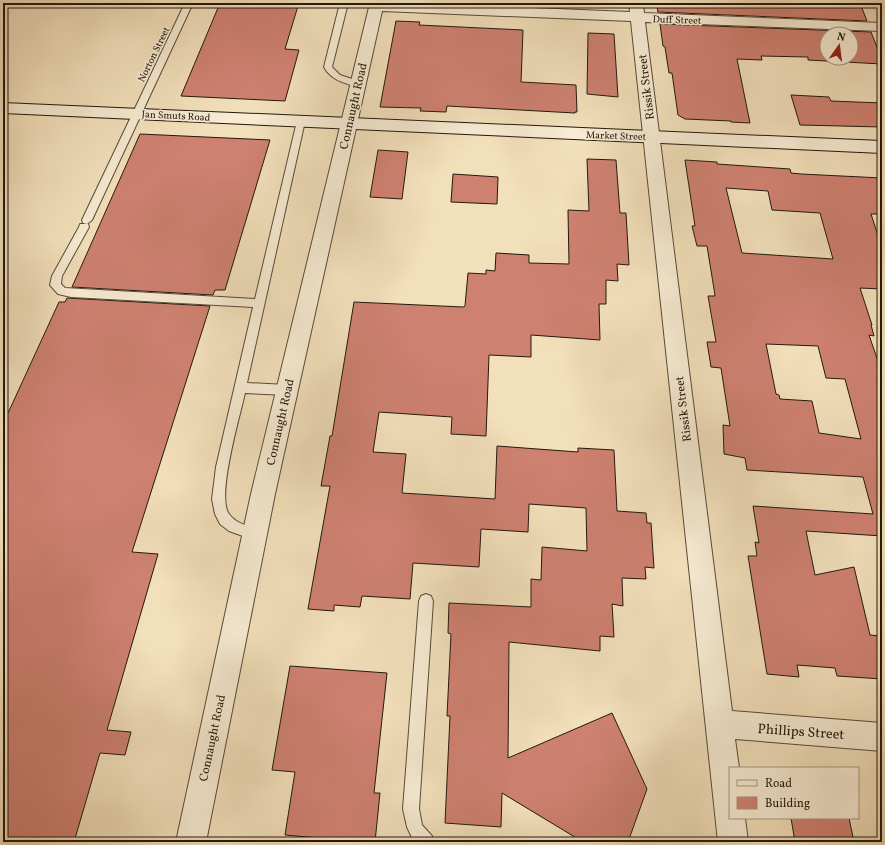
<svg xmlns="http://www.w3.org/2000/svg" width="885" height="845" viewBox="0 0 885 845" font-family="Vollkorn,serif">
	<style>
		.building { fill: #ce8171; stroke: #23180d; fill-rule: evenodd }
		.lines { fill: none; stroke-linecap: round; stroke-linejoin: round }
		.lane-casing { stroke: #574a38; stroke-width: 2 }
		.street-casing { stroke: #574a38; stroke-width: 2 }
		.secondary-casing { stroke: #23180d; stroke-width: 2 }
		.lane { fill: #f7ebd3; fill-rule: evenodd }
		.street { fill: #f7ebd3; fill-rule: evenodd }
		.secondary { fill: #f7ebd3; fill-rule: evenodd }
		.labels { text-anchor: middle; stroke-width: 3.5; stroke-linejoin: round; paint-order: stroke }
		.far-street-label { font-size: 10px; fill: #23180d; stroke: #f7ebd3 }
		.street-label { font-size: 12px; fill: #23180d; stroke: #f7ebd3 }
		.near-street-label { font-size: 14px; fill: #23180d; stroke: #f7ebd3 }
	</style>
	<rect width="100%" height="100%" fill="#f2e0bb"/>
	<filter id="stains"><feTurbulence type="fractalNoise" baseFrequency=".005" numOctaves="4"/><feColorMatrix values="0 0 0 0 .2 0 0 0 0 .09 0 0 0 0 .02 0 0 0 .5 -.17"/></filter>
	<radialGradient id="worn" r=".72"><stop offset=".6" stop-color="#630" stop-opacity="0"/><stop offset="1" stop-color="#630" stop-opacity=".3"/></radialGradient>
	<g class="building">
		<polygon points="220,3 297,3 296,6 298,6 285,49 299,50 285,101 181,96"/>
		<polygon points="656,3 860,3 867,21 658,12"/>
		<polygon points="396,21 420,22 419,25 523,30 521,82 576,85 577,112 575,112 575,113 447,106 446,112 420,111 421,108 380,107"/>
		<path d="M 660,24 L 871,32 L 882,60 L 882,64 L 808,60 L 808,57 L 761,56 L 762,60 L 737,59 L 750,123 L 731,122 L 731,121 L 685,119 L 678,115 L 672,73 L 669,73 L 665,47 L 663,46 ZM 827,34 L 851,34 L 851,58 L 827,58 Z"/>
		<polygon points="588,33 614,34 618,97 587,94"/>
		<polygon points="791,95 829,97 831,101 882,103 882,127 800,125"/>
		<polygon points="140,134 270,140 225,290 215,290 213,295 72,287"/>
		<polygon points="378,150 408,152 402,199 370,197"/>
		<polygon points="587,159 616,160 620,213 626,213 629,265 617,264 618,281 606,280 606,304 599,304 600,340 531,335 531,357 489,355 486,436 451,434 452,417 379,412 373,452 406,454 402,493 495,499 497,446 578,452 578,448 614,450 617,511 646,513 647,523 651,523 654,568 645,567 646,579 622,578 623,606 612,604 614,637 600,636 600,651 509,642 508,758 612,713 647,789 628,842 583,842 502,793 501,827 445,823 450,716 447,716 451,634 448,633 449,603 531,607 531,579 541,580 542,547 587,551 586,508 529,504 528,532 481,529 479,567 413,563 410,599 362,596 360,607 334,605 334,611 308,609 330,486 321,486 330,436 332,436 354,302 463,307 465,306 468,273 486,274 486,270 495,271 496,253 529,255 529,263 569,264 568,210 589,211"/>
		<path d="M 685,160 L 717,162 L 717,164 L 790,169 L 791,173 L 801,174 L 882,178 L 882,214 L 871,214 L 882,248 L 882,289 L 860,288 L 872,325 L 871,325 L 874,336 L 869,335 L 880,367 L 877,367 L 880,377 L 877,377 L 882,395 L 882,536 L 806,531 L 815,575 L 854,567 L 870,635 L 880,636 L 882,645 L 882,679 L 837,676 L 835,668 L 797,665 L 799,677 L 767,674 L 748,556 L 757,556 L 755,542 L 759,543 L 753,506 L 873,514 L 863,477 L 747,470 L 745,458 L 724,454 L 723,425 L 730,426 L 721,368 L 711,367 L 707,342 L 716,342 L 708,296 L 715,296 L 714,289 L 707,246 L 697,246 L 692,226 L 695,226 ZM 726,188 L 768,191 L 772,210 L 820,213 L 833,259 L 742,253 ZM 766,344 L 818,346 L 826,378 L 845,379 L 861,439 L 819,433 L 812,401 L 780,399 L 779,395 L 776,394 Z"/>
		<polygon points="453,174 498,177 497,204 451,202"/>
		<polygon points="67,298 210,306 132,552 158,554 107,730 131,732 125,755 100,753 74,842 3,842 3,424 59,302 65,302"/>
		<polygon points="290,666 387,673 374,793 380,793 375,842 330,842 331,839 285,835 295,772 272,770"/>
		<polygon points="791,818 849,818 854,842 795,842"/>
	</g>
	<g class="lines">
		<defs>
			<g id="lane">
				<polygon points="185,3 193,3 92,220 87,224 83,223 82,220"/>
				<path d="M 340,3 L 348,3 L 332,67 L 340,75 L 361,82 L 362,84 L 358,87 C 344,83 331,80 324,67 Z"/>
				<path d="M 301,118 L 305,121 L 247,383 L 287,385 L 291,387 L 293,390 L 291,393 L 287,395 L 245,393 C 240,416 216,497 229,514 C 236,524 249,526 259,530 L 261,534 L 259,538 L 254,540 L 229,531 L 220,524 L 215,514 L 212,499 L 216,467 L 253,307 L 71,297 L 58,294 L 50,285 L 52,276 L 79,227 L 80,224 L 88,224 L 89,227 L 62,276 L 61,284 L 65,288 L 255,299 L 297,121 Z"/>
				<polygon points="426,594 431,596 433,601 419,809 422,825 432,836 434,842 414,842 407,827 403,809 419,601 421,596"/>
			</g>
			<polygon id="street" points="370,3 407,3 630,12 629,3 643,3 644,13 882,23 882,31 645,22 732,711 882,723 882,751 735,739 739,768 730,768 730,818 745,818 748,842 718,842 631,21 382,11 275,494 206,842 176,842 251,494"/>
			<polygon id="secondary" points="3,103 882,141 882,153 3,113"/>
		</defs>
		<use href="#lane" class="lane-casing"/>
		<use href="#street" class="street-casing"/>
		<use href="#secondary" class="secondary-casing"/>
		<use href="#lane" class="lane"/>
		<use href="#street" class="street"/>
		<use href="#secondary" class="secondary"/>
	</g>
	<g class="labels">
		<g class="far-street-label">
			<text transform="translate(677 19) rotate(2)" y="4">Duff Street</text>
			<text transform="translate(153 54) rotate(-64)" y="4">Norton Street</text>
			<text transform="translate(176 115) rotate(3)" y="4">Jan Smuts Road</text>
			<text transform="translate(616 135) rotate(2)" y="4">Market Street</text>
		</g>
		<g class="street-label">
			<text transform="translate(646 87) rotate(-97)" y="4">Rissik Street</text>
			<text transform="translate(353 106) rotate(-77)" y="4">Connaught Road</text>
			<text transform="translate(683 409) rotate(-97)" y="4">Rissik Street</text>
			<text transform="translate(280 422) rotate(-77)" y="4">Connaught Road</text>
			<text transform="translate(212 738) rotate(-78)" y="4">Connaught Road</text>
		</g>
		<g class="near-street-label">
			<text transform="translate(801 731) rotate(4)" y="5">Phillips Street</text>
		</g>
	</g>
	<rect width="885" height="845" fill="none" stroke="#f2e0bb" stroke-width="16"/>
	<rect x="4" y="4" width="877" height="837" fill="none" stroke="#23180d" stroke-width="2"/>
	<rect x="8" y="8" width="869" height="829" fill="none" stroke="#23180d"/>
	<rect x="729" y="767" width="130" height="52" fill="#f7ebd3" stroke="#a29784"/>
	<rect x="737" y="780" width="20" height="6" fill="#f7ebd3" stroke="#a29784"/>
	<text x="765" y="787" font-size="12" fill="#23180d">Road</text>
	<rect x="737" y="797" width="20" height="12" fill="#ce8171" stroke="#a29784"/>
	<text x="765" y="807" font-size="12" fill="#23180d">Building</text>
	<g transform="translate(839 46) rotate(14)"><circle r="19" fill="#f7ebd3" stroke="#a29784"/>
	<path d="M0-3L7 15L0 10L-7 15Z" fill="#8f2418"/>
	<text y="-6" font-size="11" font-weight="bold" text-anchor="middle" fill="#23180d">N</text>
	</g>
	<rect width="100%" height="100%" filter="url(#stains)"/>
	<rect width="100%" height="100%" fill="url(#worn)"/>
</svg>
